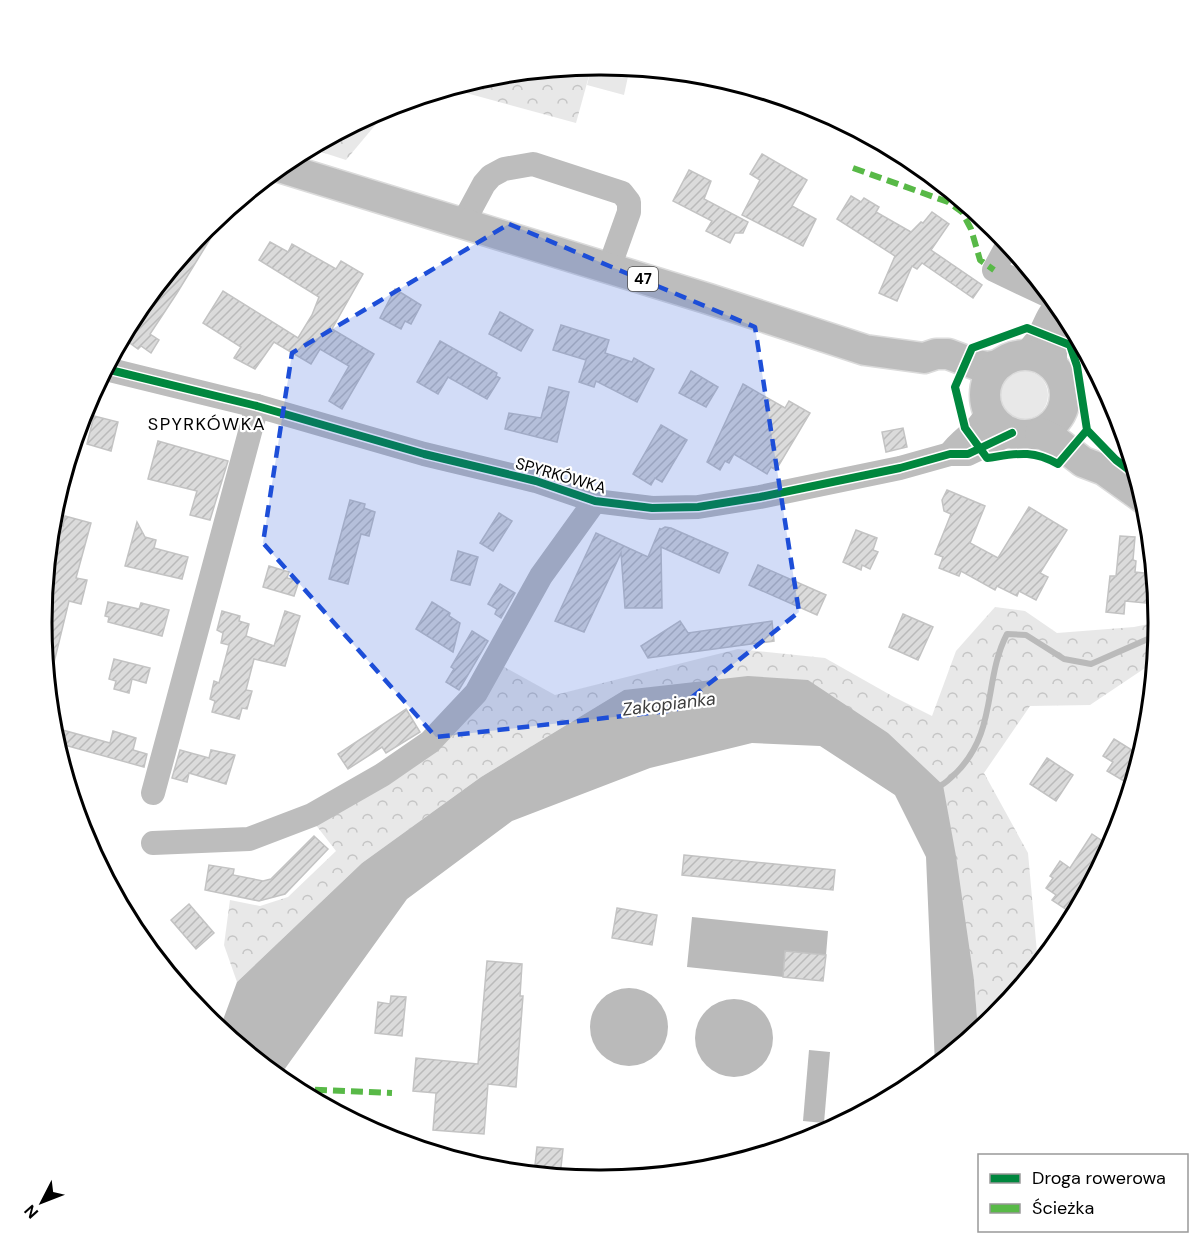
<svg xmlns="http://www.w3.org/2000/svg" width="1200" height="1244" viewBox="0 0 1200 1244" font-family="'DM Sans',sans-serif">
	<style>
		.grass { fill: #e8e8e8 }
		.forest { fill: url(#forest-crowns) }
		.water { fill: #bababa }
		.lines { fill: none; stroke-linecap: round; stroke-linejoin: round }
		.stream { stroke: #bababa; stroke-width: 6 }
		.building { fill: url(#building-hatch); stroke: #c3c3c3; stroke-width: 1.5 }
		.major-casing { stroke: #dbdbdb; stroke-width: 33 }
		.minor { stroke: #bdbdbd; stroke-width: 24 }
		.major { stroke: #bdbdbd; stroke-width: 30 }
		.quiet { stroke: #58b947; stroke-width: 6; stroke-dasharray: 12 6; stroke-linecap: butt }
		.cycleway-casing { stroke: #fff; stroke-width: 11 }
		.cycleway { stroke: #00873e; stroke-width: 8 }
		.marked { fill: #1d4ed8; fill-opacity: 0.2; stroke: #1d4ed8; stroke-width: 4.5; stroke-dasharray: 12 8; stroke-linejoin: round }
		.labels { text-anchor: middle; stroke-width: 4.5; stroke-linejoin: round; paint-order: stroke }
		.shield { fill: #fff; stroke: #4c4c4c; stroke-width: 1.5 }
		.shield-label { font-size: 15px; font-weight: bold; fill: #000 }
		.street-label { font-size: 16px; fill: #000; stroke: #fff }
		.neighbourhood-label { font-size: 18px; letter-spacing: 1.5px; fill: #000; stroke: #fff }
		.water-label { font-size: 18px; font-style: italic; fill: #3d3d3d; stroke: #fff }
		.rim { fill: none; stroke: #000; stroke-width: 3 }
	</style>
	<defs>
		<pattern id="forest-crowns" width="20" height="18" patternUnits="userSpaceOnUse" patternTransform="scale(1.5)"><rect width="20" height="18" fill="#e8e8e8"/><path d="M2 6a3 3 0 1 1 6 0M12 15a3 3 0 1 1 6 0" fill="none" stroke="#c5c5c5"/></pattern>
		<pattern id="building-hatch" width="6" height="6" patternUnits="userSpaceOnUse" patternTransform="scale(1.5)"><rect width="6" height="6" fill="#dbdbdb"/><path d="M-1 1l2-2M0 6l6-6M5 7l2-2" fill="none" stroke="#bababa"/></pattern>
	</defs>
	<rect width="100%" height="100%" fill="#fff"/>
	<g class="grass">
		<polygon points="600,64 657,70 656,73 630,67 624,95 587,85 592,65"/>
		<circle cx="1024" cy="395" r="24"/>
	</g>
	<g class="forest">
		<polygon points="592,65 576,123 448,88 491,75"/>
		<polygon points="392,105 346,160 309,148 387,106"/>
		<polygon points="995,607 1025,611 1057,633 1134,627 1158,622 1154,662 1090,705 1030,706 984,773 1028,853 1038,964 994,1017 978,1030 974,980 888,733 624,690 481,777 362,863 237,982 224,945 230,900 260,906 288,897 336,851 312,820 408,763 497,663 555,695 738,649 825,658 894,697 932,716 956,651"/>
	</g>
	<g class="water">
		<polygon points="748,676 808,680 888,733 943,785 956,856 974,980 978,1030 935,1065 926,857 895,795 820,746 752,743 650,768 512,821 407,899 279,1077 220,1028 237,982 362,863 481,777 624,690"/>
		<polygon points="692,917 828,931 826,955 786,951 783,977 687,967"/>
		<circle cx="629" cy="1027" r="39"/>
		<circle cx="734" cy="1038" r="39"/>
		<polygon points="809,1050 830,1052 824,1123 803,1121"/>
	</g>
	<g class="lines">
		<path class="stream" d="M 937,787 C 945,785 950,778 956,773 C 998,731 983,680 1007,634 L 1026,635 L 1064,659 L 1091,664 L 1157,635"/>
	</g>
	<g class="building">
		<polygon points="762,154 807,180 792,206 816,219 803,246 742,215 760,180 750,174"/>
		<polygon points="689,170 711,181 704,199 748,222 743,233 735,233 730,243 706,231 712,221 673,201"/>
		<polygon points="851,196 861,202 864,198 879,207 876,212 911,232 921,222 923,223 932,212 949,224 931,250 982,285 973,298 922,263 917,269 912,266 897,301 879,293 895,256 837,219"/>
		<polygon points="207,226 215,231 177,293 150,334 159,340 151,353 141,346 138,349 123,338 153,296 150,294"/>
		<polygon points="270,242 288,252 292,244 336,269 341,261 363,274 332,329 374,354 342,409 329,401 349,366 320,349 311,364 274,342 255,369 234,358 241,347 203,323 223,291 298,338 312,315 319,297 259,260"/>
		<polygon points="395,289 421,305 411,324 405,321 401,329 380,318"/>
		<polygon points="500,312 533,330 521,351 489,334"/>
		<polygon points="561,325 609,340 605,353 632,362 634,358 654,369 637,402 596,381 594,387 579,382 586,360 553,350"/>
		<polygon points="440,341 497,373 496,376 500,378 487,399 448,377 438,394 417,382"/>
		<polygon points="691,371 718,387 706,407 679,393"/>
		<polygon points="743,384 785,408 789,401 810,413 776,470 771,467 767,474 734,454 729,463 725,461 720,470 707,462"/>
		<polygon points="549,387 569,392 557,442 505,429 509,413 541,418"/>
		<polygon points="94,416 118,422 111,451 87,444"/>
		<polygon points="661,425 687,440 662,482 655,478 651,485 633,474"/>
		<polygon points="903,428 907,447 886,452 882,432"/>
		<polygon points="158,441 228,461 210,520 190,515 197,491 148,479"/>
		<polygon points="947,490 985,506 970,543 998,558 1029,507 1067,530 1040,573 1048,577 1036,600 1019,591 1017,596 997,586 995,590 961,571 959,576 939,568 943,557 935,554 951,514 944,511 942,500"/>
		<polygon points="350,500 365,504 364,508 375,512 369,536 361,534 348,584 329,579"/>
		<polygon points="499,513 512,521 493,551 480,543"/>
		<polygon points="65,516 91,523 76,578 87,580 81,604 69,601 50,679 48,678 42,622 44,603 50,578 47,578 55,544 50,542 52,523 63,526"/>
		<polygon points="137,522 145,537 156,540 154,548 188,557 182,579 125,566"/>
		<polygon points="665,527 671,528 728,553 719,573 661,547 662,608 625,608 621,553 584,632 555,621 596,533 648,557 660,528 660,530"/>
		<polygon points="856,530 877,538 873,550 878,552 870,569 862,565 861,570 843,562"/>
		<polygon points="1120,536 1135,537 1133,560 1136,561 1135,572 1153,574 1156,604 1125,601 1124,614 1106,612 1110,576 1116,576"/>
		<polygon points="458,551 478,557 470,585 451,580"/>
		<polygon points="758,565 826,595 817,615 749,585"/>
		<polygon points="269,566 289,572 287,578 299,581 294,596 263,587"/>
		<polygon points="500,584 515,593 501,618 495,614 497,609 488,604"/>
		<polygon points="108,602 139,609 141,603 169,610 162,636 108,622 109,617 105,616"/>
		<polygon points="432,602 450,613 449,616 460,623 453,652 416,629"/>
		<polygon points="222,611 240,616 239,621 249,624 246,636 274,646 285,611 300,616 285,666 254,659 246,690 252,691 247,709 242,708 239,719 212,712 215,701 210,699 214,681 219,683 229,645 221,643 223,633 217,630"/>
		<polygon points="903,614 933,627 918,660 889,647"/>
		<polygon points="680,621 688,633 772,621 774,641 648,658 641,646"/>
		<polygon points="472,631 488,641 459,690 446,682 454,669 451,667"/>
		<polygon points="114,659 150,668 146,683 132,679 129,693 114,689 116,681 109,679"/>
		<polygon points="406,709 420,732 386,753 382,747 348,769 338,754"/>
		<polygon points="59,729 110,743 113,731 136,738 133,750 147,754 144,767 57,743"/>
		<polygon points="1114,739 1140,755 1134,776 1130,774 1124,781 1107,771 1113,762 1103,756"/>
		<polygon points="180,750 209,758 211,750 235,755 226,784 189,773 187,782 172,778"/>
		<polygon points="1047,758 1073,775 1056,801 1030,784"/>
		<polygon points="1092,834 1110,846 1073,914 1052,900 1056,895 1046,888 1053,878 1050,876 1060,861 1070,868"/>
		<polygon points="314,836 328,849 285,894 259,901 205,890 209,865 234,869 233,875 263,881 271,879"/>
		<polygon points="684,855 835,870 833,890 682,875"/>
		<polygon points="189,904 214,933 196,949 171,920"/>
		<polygon points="617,908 657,915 652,945 612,938"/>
		<polygon points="785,951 826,955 823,981 783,977"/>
		<polygon points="487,961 522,964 520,996 523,996 516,1087 488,1084 484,1134 433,1130 436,1093 413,1091 416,1058 478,1064"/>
		<polygon points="391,996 406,997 402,1036 375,1033 378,1002 390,1004"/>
		<polygon points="537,1147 563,1149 560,1176 534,1174"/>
	</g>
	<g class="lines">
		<defs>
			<g id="major">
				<polyline points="279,167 709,299 865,350 924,358 936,354 948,354 977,365 987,367 998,365"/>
				<circle cx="1025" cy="395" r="40"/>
				<polyline points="1040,433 1056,441 1083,462 1104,470 1143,498"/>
			</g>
		</defs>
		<use href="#major" class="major-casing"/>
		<g class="minor">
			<polyline points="463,223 484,184 491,176 504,169 533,164 622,193 629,202 629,212 609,268"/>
			<polyline points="1008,244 994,270 1051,297"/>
			<path d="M 1023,354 C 1045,339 1042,317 1058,305"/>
			<polyline points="1055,368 1055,346 1067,318"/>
			<polyline points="106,369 257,406 424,454 536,481 595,501 652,508 698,507 760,497 900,468 950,454 968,454 1012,433"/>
			<path d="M 950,454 C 962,436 978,433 988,411"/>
			<polyline points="153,793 257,406"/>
			<polyline points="153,843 249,839 312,815 382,775 430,742 476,693 541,576 595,501"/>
		</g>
		<use href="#major" class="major"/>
		<g class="quiet">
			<polyline points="853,168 948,202 962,212 971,229 980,260 994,270"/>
			<polyline points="297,1089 392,1093"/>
		</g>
		<defs>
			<g id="cycleway">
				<polyline points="106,369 257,406 424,454 536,481 595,501 652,508 698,507 760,497 900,468 950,454 968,454 1012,433"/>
				<path d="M 1087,430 L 1058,464 C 1031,449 1016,454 987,458 L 965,428 L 955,387 L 972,348 L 1027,328 L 1070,345 L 1077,366 L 1087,430 L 1116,460 L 1136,475"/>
			</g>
		</defs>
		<use href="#cycleway" class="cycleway-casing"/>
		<use href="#cycleway" class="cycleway"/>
	</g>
	<path class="marked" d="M 509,224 L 755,327 L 799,612 L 676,710 L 436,737 L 263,543 L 292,353 Z"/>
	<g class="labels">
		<rect class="shield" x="628" y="267" width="30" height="24" rx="4.5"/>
		<g class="shield-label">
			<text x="643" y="284">47</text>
		</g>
		<g class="street-label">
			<text transform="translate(561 475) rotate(16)" y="6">SPYRKÓWKA</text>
		</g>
		<g class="neighbourhood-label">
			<text x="207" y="430">SPYRKÓWKA</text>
		</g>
		<g class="water-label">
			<text transform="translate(669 704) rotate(-7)" y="6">Zakopianka</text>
		</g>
	</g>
	<path d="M0 0H1200V1244H0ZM599 75H601A547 547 0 0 1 1148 622V623A547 547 0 0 1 601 1170H599A547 547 0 0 1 52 623V622A547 547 0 0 1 599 75Z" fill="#fff" fill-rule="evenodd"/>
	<path class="rim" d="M599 75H601A547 547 0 0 1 1148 622V623A547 547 0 0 1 601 1170H599A547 547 0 0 1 52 623V622A547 547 0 0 1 599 75Z"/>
	<rect x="978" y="1154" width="210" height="78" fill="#ffffff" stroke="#999999" stroke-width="1.5"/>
	<rect x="990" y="1174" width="30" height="9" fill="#00873e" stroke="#999999" stroke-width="1.5"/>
	<text x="1032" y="1184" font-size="18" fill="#000000">Droga rowerowa</text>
	<rect x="990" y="1204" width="30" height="9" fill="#58b947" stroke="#999999" stroke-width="1.5"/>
	<text x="1032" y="1214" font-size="18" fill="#000000">Ścieżka</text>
	<g transform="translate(42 1202) rotate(228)" stroke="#ffffff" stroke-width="4.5" paint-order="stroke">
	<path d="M0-4.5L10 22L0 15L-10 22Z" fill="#000000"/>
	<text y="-9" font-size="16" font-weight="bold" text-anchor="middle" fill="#000000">N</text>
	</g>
</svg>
